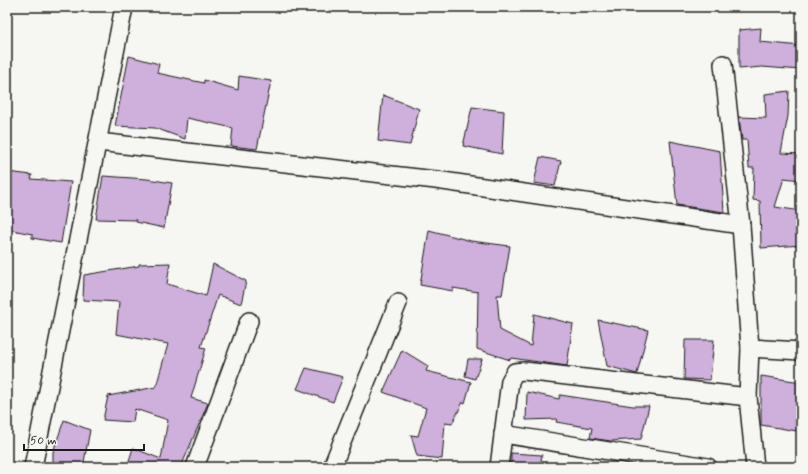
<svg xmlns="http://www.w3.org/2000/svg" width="808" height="474" viewBox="0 0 808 474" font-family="Mynerve,sans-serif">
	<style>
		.building { fill: #cfafdb; stroke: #1c1c1c }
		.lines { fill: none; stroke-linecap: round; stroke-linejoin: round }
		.minor-casing { stroke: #1c1c1c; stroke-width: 20 }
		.minor { stroke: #f6f6f2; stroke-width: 17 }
	</style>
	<rect width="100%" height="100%" fill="#f6f6f2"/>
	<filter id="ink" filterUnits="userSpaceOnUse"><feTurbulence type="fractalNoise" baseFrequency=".025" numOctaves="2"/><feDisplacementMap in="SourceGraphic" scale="8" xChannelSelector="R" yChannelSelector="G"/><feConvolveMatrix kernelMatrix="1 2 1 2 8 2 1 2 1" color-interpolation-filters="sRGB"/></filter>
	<g filter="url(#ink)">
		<g class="building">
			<polygon points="761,28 760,42 801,46 801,70 762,67 739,69 739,30"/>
			<polygon points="129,56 159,64 157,73 204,83 204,80 238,90 239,76 271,81 257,149 231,146 233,128 187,118 185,139 155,128 115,126"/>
			<polygon points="789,91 788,116 781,153 801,154 801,180 784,178 775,207 801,211 801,245 761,248 760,201 753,200 754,168 749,168 747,140 742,140 739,117 766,118 765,94"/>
			<polygon points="383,95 419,109 410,145 378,141"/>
			<polygon points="472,107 504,111 502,154 463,146"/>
			<polygon points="670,141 720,151 724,212 677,205"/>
			<polygon points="540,157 561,161 555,186 534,183"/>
			<polygon points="7,172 32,175 31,179 71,182 61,243 32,238 32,234 7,229"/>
			<polygon points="103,176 147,179 172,183 164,228 136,222 136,220 96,219"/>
			<polygon points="429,230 471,241 510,246 502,295 497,295 500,330 531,346 534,314 573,324 567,366 511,358 510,360 477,349 478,292 453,288 453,291 420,285"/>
			<polygon points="170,263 167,284 206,296 213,264 246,281 241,304 218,295 201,347 206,348 191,398 208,403 181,467 127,467 133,448 161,459 168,420 135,409 133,422 103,420 108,396 156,387 168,344 116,334 119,302 83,300 84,275 139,266 139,264"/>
			<polygon points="598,320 648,330 637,374 607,366"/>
			<polygon points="685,340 714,340 710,380 684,379"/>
			<polygon points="402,350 428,366 426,371 471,382 465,403 463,402 452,424 445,423 442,459 417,456 411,435 418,436 426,408 383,392"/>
			<polygon points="468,359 482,359 475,379 465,376"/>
			<polygon points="306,368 343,377 333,402 297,389"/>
			<polygon points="761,376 801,382 797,431 761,425"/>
			<polygon points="527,392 559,399 560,395 633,406 649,406 641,439 611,441 590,438 592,428 556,422 557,419 526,420"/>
			<polygon points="64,420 90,430 83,467 53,467 53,452"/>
			<polygon points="511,453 542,455 540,467 511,467"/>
		</g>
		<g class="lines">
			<defs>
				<g id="minor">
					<polyline points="723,64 741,225 750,348 748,397 755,467"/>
					<polyline points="98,142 436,180 741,225"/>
					<polyline points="750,348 801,351"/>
					<polyline points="503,434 708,467"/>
					<polyline points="33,467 124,7"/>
					<polyline points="195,467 249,321"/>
					<polyline points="332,467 398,303"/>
					<polyline points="499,467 510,381 515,372 524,371 748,397"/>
				</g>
			</defs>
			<use href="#minor" class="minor-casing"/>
			<use href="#minor" class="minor"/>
		</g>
	</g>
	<rect width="808" height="474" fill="none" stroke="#f6f6f2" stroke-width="24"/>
	<rect x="12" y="12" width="784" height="450" fill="none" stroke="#1c1c1c" stroke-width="1.5" filter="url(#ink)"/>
	<path d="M24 444v6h120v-6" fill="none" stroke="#1c1c1c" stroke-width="2"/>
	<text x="30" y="444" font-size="12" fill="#1c1c1c" stroke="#f6f6f2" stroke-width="3" paint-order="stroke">50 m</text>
</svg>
